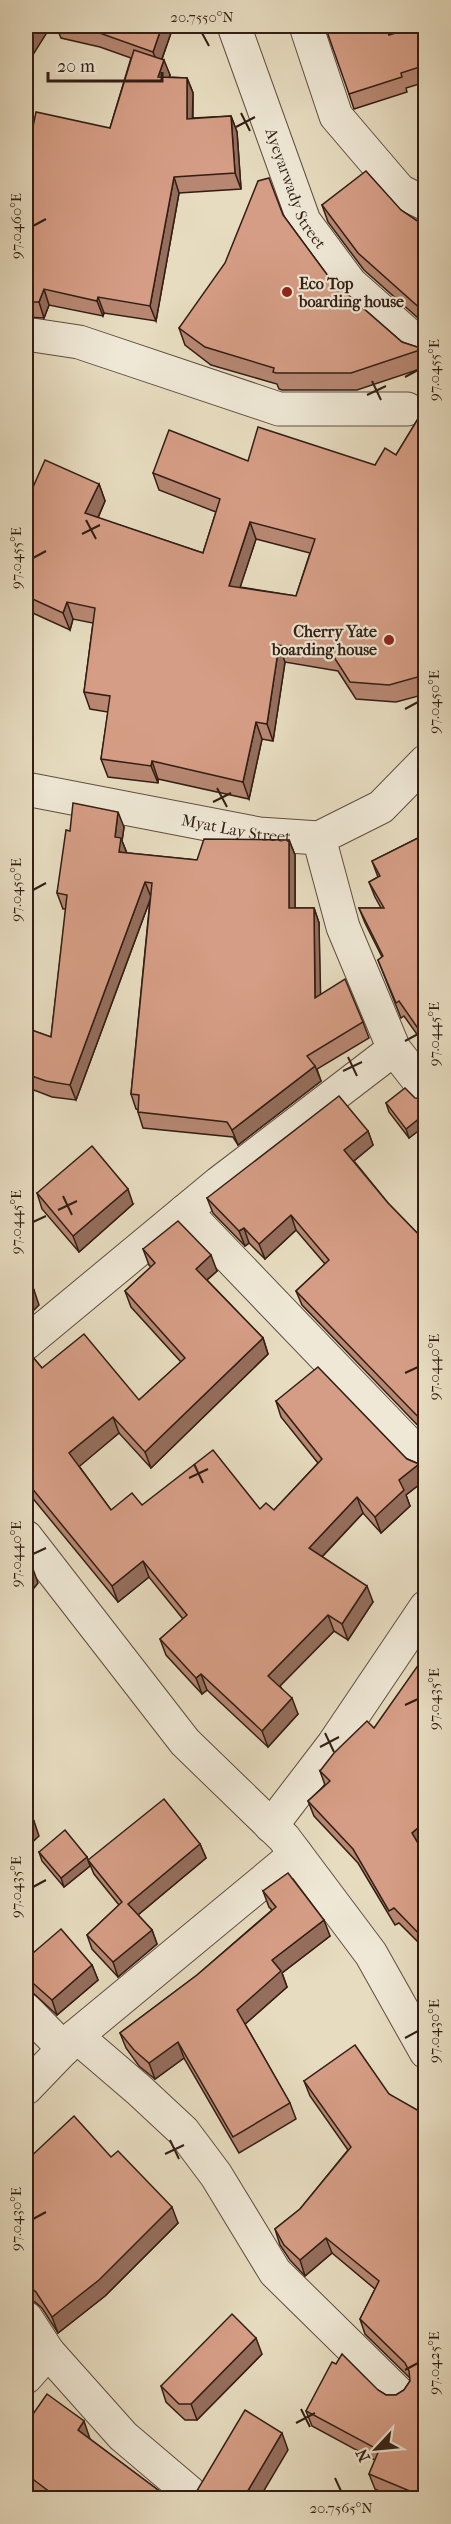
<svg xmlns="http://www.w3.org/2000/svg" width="451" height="2524" viewBox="0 0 451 2524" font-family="'IM FELL French Canon',serif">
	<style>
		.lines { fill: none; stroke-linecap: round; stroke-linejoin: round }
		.minor-casing { stroke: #5f4e3f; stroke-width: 35 }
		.minor { stroke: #efe8d6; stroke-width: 33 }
		.wall { fill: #b78772; stroke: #321e14; stroke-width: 1.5; fill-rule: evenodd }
		.shaded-wall { fill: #956e5d; stroke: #321e14; stroke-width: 1.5 }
		.building { fill: #d59d85; stroke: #321e14; stroke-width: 1.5; fill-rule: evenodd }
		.ticks { fill: none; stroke: #321e14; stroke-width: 2 }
		.poi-dot { fill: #8f2418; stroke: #efe8d6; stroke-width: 2 }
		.labels { text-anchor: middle; stroke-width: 4.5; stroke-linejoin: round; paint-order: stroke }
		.street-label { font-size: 16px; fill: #321e14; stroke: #efe8d6 }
		.poi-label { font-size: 16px; font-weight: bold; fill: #321e14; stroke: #efe8d6; text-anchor: start }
		.neatline { fill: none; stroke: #321e14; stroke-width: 2 }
		.ticks-label { font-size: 15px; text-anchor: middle; fill: #321e14 }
	</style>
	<rect width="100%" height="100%" fill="#e7dcc0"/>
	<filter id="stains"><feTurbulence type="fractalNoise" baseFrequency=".00333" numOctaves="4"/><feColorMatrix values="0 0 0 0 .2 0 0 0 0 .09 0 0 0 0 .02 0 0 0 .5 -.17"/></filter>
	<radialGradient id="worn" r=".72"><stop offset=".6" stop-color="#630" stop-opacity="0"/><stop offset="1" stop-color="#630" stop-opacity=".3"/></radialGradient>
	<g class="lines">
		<defs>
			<g id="minor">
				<path id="s1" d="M 234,26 L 304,221 L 350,283 L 420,345 L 426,346"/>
				<polyline points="306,26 336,116 400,191 426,204"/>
				<polyline points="26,334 79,342 279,409 407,409"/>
				<path id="s2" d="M 26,789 L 259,834 L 319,838 L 381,807 L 426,761"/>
				<polyline points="319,838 343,927 394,1049 426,1090"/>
				<polyline points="185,1211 426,1462"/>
				<polyline points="26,1343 219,1183 394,1049"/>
				<polyline points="26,1537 185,1742 284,1838 371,1954 426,2052"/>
				<polyline points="271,1826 333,1745 426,1607"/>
				<polyline points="26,2010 64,2049"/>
				<polyline points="76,2036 139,2090 183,2131 216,2175 275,2272 397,2392"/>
				<polyline points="26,2088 76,2036 296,1854"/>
				<polyline points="26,2318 48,2352 123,2436 189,2492"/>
				<polyline points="26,2377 48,2352"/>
			</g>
		</defs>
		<use href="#minor" class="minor-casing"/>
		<use href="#minor" class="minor"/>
	</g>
	<g class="wall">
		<polygon points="56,26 170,26 172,30 162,59 170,75 169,77 187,78 193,93 193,118 231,116 237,132 241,189 179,193 156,321 104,313 103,316 49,305 44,318 26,317 26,160 110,128 131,58 100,47 61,38"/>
		<polygon points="418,26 426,48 426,82 406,88 407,92 354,109 349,94 389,35"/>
		<polygon points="322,205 401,210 426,227 426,325 364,270 328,222"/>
		<polygon points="283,215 331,280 402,342 417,347 426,346 426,367 357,390 282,390 279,389 277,384 211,365 185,345 179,328"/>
		<path d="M 426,405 L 426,694 L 396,702 L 356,699 L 338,671 L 285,662 L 273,741 L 262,739 L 249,799 L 158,779 L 158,783 L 108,777 L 101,759 L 108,712 L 90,709 L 84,692 L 93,623 L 73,619 L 70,630 L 26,610 L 26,503 L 99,484 L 105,501 L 98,518 L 203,553 L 216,512 L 159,490 L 153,473 L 248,461 L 375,465 L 396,455 L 424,409 ZM 256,539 L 310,553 L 296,596 L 240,587 Z"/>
		<polygon points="124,827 122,841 127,853 197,860 289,840 295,855 295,908 314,908 319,923 320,994 363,1022 369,1038 317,1069 321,1081 238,1145 233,1137 143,1128 138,1112 138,1110 136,1109 131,1094 150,900 76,1100 52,1097 26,1087 26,1028 51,1037 66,909 63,909 57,893 70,831"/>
		<polygon points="426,834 426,1047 404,1016 401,1018 378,960 382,957 365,923 359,908 381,908 375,897 369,882 378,877 372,861"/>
		<polygon points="426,1099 426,1125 409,1138 389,1112 386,1103"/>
		<polygon points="368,1131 373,1145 354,1161 388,1203 426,1242 426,1434 302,1305 296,1291 325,1264 296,1230 265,1259 249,1243 245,1246 213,1213 207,1198"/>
		<polygon points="37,1193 133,1204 79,1252 42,1209"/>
		<polygon points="143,1249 217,1271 207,1280 263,1338 268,1354 151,1468 119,1433 79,1466 111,1510 142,1505 274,1510 318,1463 281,1417 276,1401 419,1464 425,1480 406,1495 410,1506 381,1533 363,1513 322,1557 373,1602 348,1640 334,1631 280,1686 298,1714 268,1747 207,1690 202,1694 166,1655 160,1639 183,1619 149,1577 118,1602 26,1490 26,1349 42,1368 139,1400 181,1362 131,1307 125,1291 151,1267 149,1265"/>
		<polygon points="320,1771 419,1846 426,1857 426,1950 399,1923 395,1925 358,1863 314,1816 308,1801 325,1785"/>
		<polygon points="200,1844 206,1858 138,1915 152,1930 157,1944 118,1977 92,1949 87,1935 119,1905 94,1874 88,1860"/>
		<polygon points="39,1852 87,1857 90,1866 64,1887 42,1861"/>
		<polygon points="263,1891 330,1936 282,1973 287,1987 245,2024 290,2103 296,2119 239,2153 184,2058 155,2079 139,2066 126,2048 120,2033 197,1975 272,1910 269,1907"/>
		<polygon points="26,1959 92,1965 98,1980 57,2015 32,1992 26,1992"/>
		<polygon points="304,2081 389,2094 426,2499 396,2499 375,2489 369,2474 375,2460 312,2426 306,2411 378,2390 386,2395 396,2395 404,2390 410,2381 410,2378 365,2334 360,2319 375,2289 332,2253 305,2276 290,2260 280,2245 275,2229 300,2209 348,2150 310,2096"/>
		<polygon points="111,2157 178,2223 105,2296 58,2333 42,2308 35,2302 26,2299 26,2161"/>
		<polygon points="262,2354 197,2420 185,2420 166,2402 161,2386"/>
		<polygon points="26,2424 90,2439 170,2499 42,2499 26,2486"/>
	</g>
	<g class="shaded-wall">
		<polygon points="36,26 51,26 26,66 26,42"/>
		<polygon points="162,26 170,26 172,30 159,67 153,52"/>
		<polygon points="164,60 170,75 164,93 158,77"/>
		<polygon points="187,78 193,93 192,134 187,119"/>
		<polygon points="231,116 237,132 241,189 235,173"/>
		<polygon points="174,177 179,193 156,321 150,306"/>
		<polygon points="44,289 49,305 44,318 39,302"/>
		<polygon points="98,297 104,313 103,316 97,301"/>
		<polygon points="26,341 30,354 26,366"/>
		<polygon points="99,484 105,501 92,531 85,513"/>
		<polygon points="250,522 256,539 235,603 229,586"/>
		<polygon points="67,602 73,619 70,630 63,613"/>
		<polygon points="279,645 285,662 273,741 267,724"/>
		<polygon points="256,722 262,739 249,799 243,782"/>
		<polygon points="152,761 158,779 158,783 151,766"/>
		<polygon points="118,812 124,827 122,841 127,854 119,852 115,837"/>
		<polygon points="289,840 295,855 295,923 289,908"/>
		<polygon points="145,882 151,897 76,1100 70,1085"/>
		<polygon points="314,908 319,923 321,1013 315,998"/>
		<polygon points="315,1066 321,1081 238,1145 232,1130"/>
		<polygon points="426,1113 426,1125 409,1138 406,1129"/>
		<polygon points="368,1131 373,1145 350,1164 344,1150"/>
		<polygon points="26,1163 29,1172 26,1176"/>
		<polygon points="128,1189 133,1204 79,1252 73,1236"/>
		<polygon points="291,1215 296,1230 265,1259 259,1244"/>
		<polygon points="244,1228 249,1243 245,1246 239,1231"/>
		<polygon points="211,1255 217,1271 201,1285 196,1269"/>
		<polygon points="34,1290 39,1305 26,1318 26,1298"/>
		<polygon points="263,1338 268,1354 151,1468 145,1452"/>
		<polygon points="113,1417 119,1433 75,1470 69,1453"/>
		<polygon points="419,1464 425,1480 406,1495 410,1506 381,1533 375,1517 399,1480"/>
		<polygon points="357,1497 363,1513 315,1564 309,1548"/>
		<polygon points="143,1561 149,1577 118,1602 112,1586"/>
		<polygon points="33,1569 38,1583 26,1598 26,1577"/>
		<polygon points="367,1586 373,1602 348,1640 342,1624"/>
		<polygon points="328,1615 334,1631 274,1692 268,1676"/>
		<polygon points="201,1674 207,1690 202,1694 196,1678"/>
		<polygon points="292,1698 298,1714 268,1747 262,1731"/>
		<polygon points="34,1821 39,1836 26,1848 26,1828"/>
		<polygon points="426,1821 426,1840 417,1848 412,1833"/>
		<polygon points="200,1844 206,1858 133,1919 128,1904"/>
		<polygon points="87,1857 90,1866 64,1887 61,1878"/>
		<polygon points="324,1920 330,1936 282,1973 287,1987 243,2026 237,2010 272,1960"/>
		<polygon points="152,1930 157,1944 118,1977 113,1962"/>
		<polygon points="92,1965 98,1980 57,2015 52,2000"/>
		<polygon points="26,2031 29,2040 26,2042"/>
		<polygon points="178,2042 184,2058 155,2079 149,2063"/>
		<polygon points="172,2207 178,2223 105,2296 58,2333 52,2317"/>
		<polygon points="326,2238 332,2253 305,2276 300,2260"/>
		<polygon points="256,2338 262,2354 197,2420 191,2404"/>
		<polygon points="84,2421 90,2439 78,2430"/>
		<polygon points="282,2433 288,2450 259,2499 243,2499"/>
		<polygon points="426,2473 426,2499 418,2499 417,2494"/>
	</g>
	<g class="building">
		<polygon points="26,26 36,26 26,42"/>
		<polygon points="69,26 162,26 153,52 94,31"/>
		<polygon points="325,26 385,26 389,35 418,26 426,51 426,65 401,73 402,77 349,94"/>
		<polygon points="134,50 164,60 158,77 187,78 187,119 231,116 235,173 174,177 150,306 98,297 97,301 44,289 39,302 26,302 26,160 36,112 110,128"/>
		<polygon points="366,171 401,210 426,227 426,312 422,310 358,253 322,205"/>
		<polygon points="269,178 283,215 331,280 402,342 417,347 426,346 426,348 351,373 276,373 273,372 274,368 205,347 179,328 225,263 258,181"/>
		<path d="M 426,405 L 426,679 L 421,676 L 389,685 L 350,682 L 332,654 L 279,645 L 267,724 L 256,722 L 243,782 L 152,761 L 151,766 L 101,759 L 110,696 L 84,692 L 95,608 L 67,602 L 63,613 L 26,596 L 26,503 L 45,460 L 99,484 L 85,513 L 203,553 L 220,499 L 153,473 L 169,430 L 248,461 L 258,427 L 375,465 L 385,448 L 396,455 L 424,409 ZM 250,522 L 315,539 L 296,596 L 229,586 Z"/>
		<polygon points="73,803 118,812 115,837 121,838 119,852 197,860 204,839 289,840 289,908 314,908 315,998 345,979 363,1022 307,1056 315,1066 232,1130 227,1122 138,1112 139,1095 131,1094 152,883 145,882 70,1085 46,1081 26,1074 26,1028 51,1037 67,895 57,893 66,830 70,831"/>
		<polygon points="426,834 426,1040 399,1001 396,1003 378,960 383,956 359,908 384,908 369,882 380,876 372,861"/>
		<polygon points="405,1088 415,1098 426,1099 426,1113 406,1129 386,1103"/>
		<polygon points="339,1096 368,1131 344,1150 388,1203 426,1242 426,1425 296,1291 329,1260 291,1215 259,1244 244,1228 239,1231 207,1198"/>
		<polygon points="92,1146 128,1189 73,1236 37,1193"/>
		<polygon points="178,1221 211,1255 196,1269 263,1338 145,1452 113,1417 69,1453 111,1510 132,1493 142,1505 213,1450 260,1509 266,1503 274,1510 322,1459 276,1401 318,1367 407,1459 419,1464 399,1480 404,1490 375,1517 357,1497 309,1548 367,1586 342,1624 328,1615 268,1676 292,1698 262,1731 201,1674 196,1678 160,1639 187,1615 143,1561 112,1586 26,1481 26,1349 42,1368 84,1334 139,1400 185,1358 125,1291 155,1263 143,1249"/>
		<polygon points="26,1282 34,1290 26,1298"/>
		<polygon points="26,1559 33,1569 26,1577"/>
		<polygon points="426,1654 426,1821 412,1833 426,1857 426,1941 394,1908 389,1911 353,1849 308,1801 330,1781 320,1771 334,1753 367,1721 374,1728"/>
		<polygon points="164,1799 200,1844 128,1904 152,1930 113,1962 87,1935 122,1902 88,1860"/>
		<polygon points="26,1811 34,1821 26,1828"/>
		<polygon points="65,1830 87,1857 61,1878 39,1852"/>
		<polygon points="288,1873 324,1920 272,1960 281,1971 237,2010 290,2103 233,2137 178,2042 149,2063 134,2050 120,2033 197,1975 276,1907 263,1891"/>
		<polygon points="61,1929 92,1965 52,2000 26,1977 26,1959"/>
		<polygon points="355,2045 389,2094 426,2115 426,2473 417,2494 369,2474 379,2450 306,2411 332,2362 336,2364 342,2354 378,2390 386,2395 396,2395 404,2390 410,2381 409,2371 405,2363 360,2319 379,2281 326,2238 300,2260 284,2245 275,2229 300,2209 351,2147 304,2081"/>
		<polygon points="74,2116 111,2157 118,2151 172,2207 99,2280 52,2317 36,2292 29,2286 26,2285 26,2161"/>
		<polygon points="232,2314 256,2338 191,2404 179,2404 161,2386"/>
		<polygon points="47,2394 84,2421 78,2430 170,2499 53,2499 55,2496 26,2474 26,2424"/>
		<polygon points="245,2410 282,2433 243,2499 192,2499"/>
	</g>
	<path class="ticks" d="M 202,33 L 209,46M 241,113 L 250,131M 236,127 L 255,117M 33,226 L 46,219M 405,377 L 418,370M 372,381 L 381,400M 367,395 L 386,386M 86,520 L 96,539M 82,534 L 100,525M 33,558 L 46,551M 405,709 L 418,702M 217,788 L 227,807M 213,802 L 231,793M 33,890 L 46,883M 405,1041 L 418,1034M 348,1057 L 357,1076M 343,1071 L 362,1062M 63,1196 L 72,1215M 58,1210 L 77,1201M 33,1222 L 46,1216M 405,1373 L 418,1367M 194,1464 L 203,1483M 189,1478 L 208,1469M 33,1554 L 46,1548M 405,1705 L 418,1699M 325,1733 L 334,1752M 320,1747 L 339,1737M 33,1887 L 46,1880M 405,2038 L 418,2031M 170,2140 L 179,2159M 165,2154 L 184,2145M 33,2219 L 46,2212M 405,2370 L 418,2363M 301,2409 L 310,2427M 296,2423 L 315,2413M 335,2478 L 341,2491"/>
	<g class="poi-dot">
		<circle cx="287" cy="292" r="6"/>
		<circle cx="389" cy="640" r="6"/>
	</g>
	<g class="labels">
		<g class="street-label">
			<text dy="6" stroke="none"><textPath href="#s1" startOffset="174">Ayeyarwady Street</textPath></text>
			<text dy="6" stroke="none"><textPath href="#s2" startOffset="214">Myat Lay Street</textPath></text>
		</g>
		<g class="poi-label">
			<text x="299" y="289">Eco Top<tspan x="299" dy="18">boarding house</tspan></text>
			<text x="377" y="637" text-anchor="end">Cherry Yate<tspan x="377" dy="18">boarding house</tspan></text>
		</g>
	</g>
	<rect width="451" height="2524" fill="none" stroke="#e7dcc0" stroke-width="66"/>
	<g transform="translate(376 2449) rotate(244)" stroke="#efe8d6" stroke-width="4.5" paint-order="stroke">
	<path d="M0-4.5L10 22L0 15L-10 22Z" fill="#321e14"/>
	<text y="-9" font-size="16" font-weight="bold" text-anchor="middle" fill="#321e14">N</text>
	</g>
	<path d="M48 72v9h114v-9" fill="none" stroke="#321e14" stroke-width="3"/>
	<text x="57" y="72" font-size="18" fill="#321e14" stroke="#efe8d6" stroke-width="4.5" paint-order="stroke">20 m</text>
	<rect x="33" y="33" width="385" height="2458" class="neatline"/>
	<g class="ticks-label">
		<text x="202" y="22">20.7550°N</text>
		<text transform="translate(16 226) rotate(-90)" y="5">97.0460°E</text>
		<text transform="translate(434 370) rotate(-90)" y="5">97.0455°E</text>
		<text transform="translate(16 558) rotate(-90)" y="5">97.0455°E</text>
		<text transform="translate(434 702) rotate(-90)" y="5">97.0450°E</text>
		<text transform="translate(16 890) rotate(-90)" y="5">97.0450°E</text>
		<text transform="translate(434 1034) rotate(-90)" y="5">97.0445°E</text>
		<text transform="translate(16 1222) rotate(-90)" y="5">97.0445°E</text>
		<text transform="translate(434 1367) rotate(-90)" y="5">97.0440°E</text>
		<text transform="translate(16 1554) rotate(-90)" y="5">97.0440°E</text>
		<text transform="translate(434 1699) rotate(-90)" y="5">97.0435°E</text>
		<text transform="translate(16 1887) rotate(-90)" y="5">97.0435°E</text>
		<text transform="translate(434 2031) rotate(-90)" y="5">97.0430°E</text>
		<text transform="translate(16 2219) rotate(-90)" y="5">97.0430°E</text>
		<text transform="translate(434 2363) rotate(-90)" y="5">97.0425°E</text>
		<text x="341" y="2513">20.7565°N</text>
	</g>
	<rect width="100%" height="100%" filter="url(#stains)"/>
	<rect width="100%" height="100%" fill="url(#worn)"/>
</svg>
